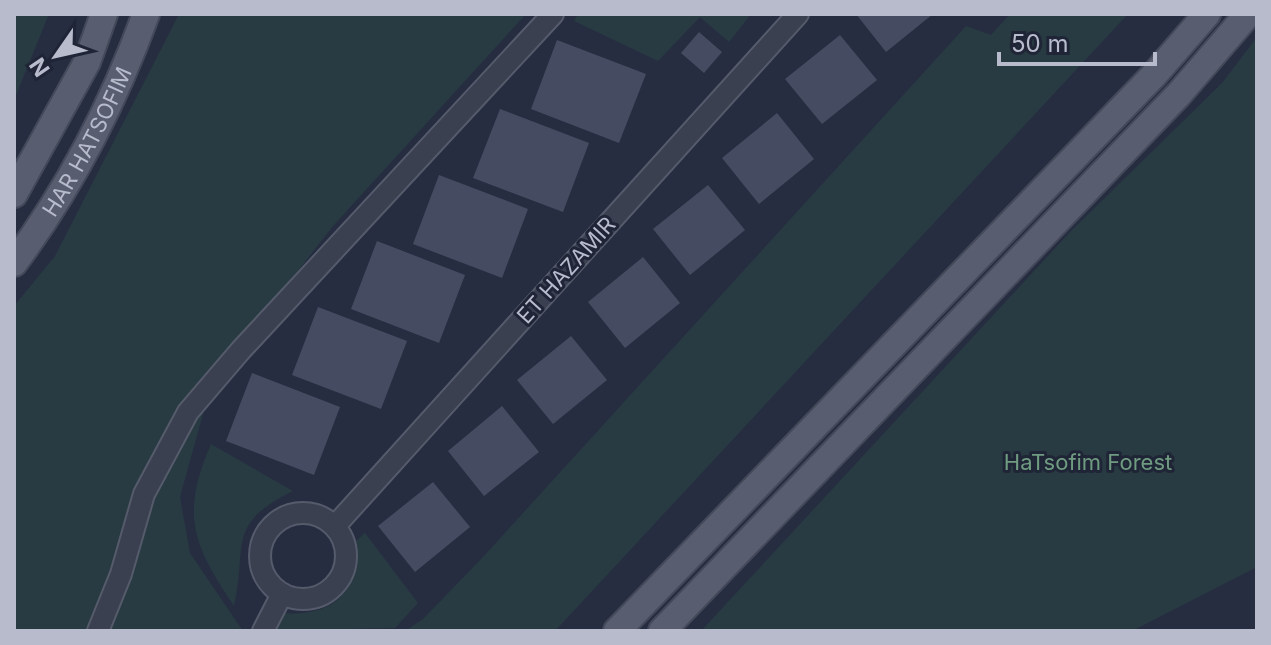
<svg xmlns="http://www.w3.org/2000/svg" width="1271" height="645" viewBox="0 0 1271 645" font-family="Inter,sans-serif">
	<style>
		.green { fill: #283a42 }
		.building { fill: #454c62 }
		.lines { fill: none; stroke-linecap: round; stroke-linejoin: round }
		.minor-casing { stroke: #555b6b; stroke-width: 24 }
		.major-casing { stroke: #44495a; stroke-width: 30 }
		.minor { stroke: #3a4050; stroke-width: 20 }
		.major { stroke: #585e70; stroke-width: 26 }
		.labels { text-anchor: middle; stroke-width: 6; stroke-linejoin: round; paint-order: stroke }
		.street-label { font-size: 22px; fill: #b7bbcb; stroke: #1f2536 }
		.park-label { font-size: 22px; fill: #6f9b80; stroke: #1f2536 }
	</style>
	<rect width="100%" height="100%" fill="#262d41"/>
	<g class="green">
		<polygon points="14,14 49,14 14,100"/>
		<polygon points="179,14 526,14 333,226 212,381 180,497 190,553 243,631 14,631 14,306 55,256"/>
		<polygon points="578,14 751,14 729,42 700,17 658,61 574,21"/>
		<polygon points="1010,14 1128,14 555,631 405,631 423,619 483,557 966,26 991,35"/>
		<polygon points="1257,37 1257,567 1132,631 701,631 1071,231 1222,83"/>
		<path d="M 211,444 L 293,491 C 225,525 248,543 234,606 C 193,545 180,515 211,444 Z"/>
		<path d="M 365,533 L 418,603 L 395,628 L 272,631 L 283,613 C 331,617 361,593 353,544 Z"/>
	</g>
	<g class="building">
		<polygon points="856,14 933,14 886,52"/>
		<polygon points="699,32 722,52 704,73 681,53"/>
		<polygon points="840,35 877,80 822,124 785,79"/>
		<polygon points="557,40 646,74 619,143 531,109"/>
		<polygon points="500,109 589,143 563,212 473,178"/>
		<polygon points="777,113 814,159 759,204 722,158"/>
		<polygon points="439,175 528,209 502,278 413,244"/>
		<polygon points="708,185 745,230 690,275 653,229"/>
		<polygon points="377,241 465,275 439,343 351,309"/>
		<polygon points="643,257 680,303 625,348 588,302"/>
		<polygon points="318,307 407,341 381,409 292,375"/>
		<polygon points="571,336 607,380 553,424 517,380"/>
		<polygon points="252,373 340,407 314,475 226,441"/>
		<polygon points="502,406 539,452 484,496 448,451"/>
		<polygon points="433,482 470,527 415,572 378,526"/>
	</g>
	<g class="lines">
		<defs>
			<g id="minor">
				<circle cx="303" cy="556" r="43"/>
				<polyline points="335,526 798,14"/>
				<polyline points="98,631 121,574 144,494 188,412 241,350 553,14"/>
				<polyline points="263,631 282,594"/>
			</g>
			<g id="major">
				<polyline points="14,194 87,62 104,14"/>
				<path id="s1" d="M 14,263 C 70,188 114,102 146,14"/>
				<polyline points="617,631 1155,74 1207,14"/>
				<polyline points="662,631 1179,94 1248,14"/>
			</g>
		</defs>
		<use href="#minor" class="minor-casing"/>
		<use href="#major" class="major-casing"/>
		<use href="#minor" class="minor"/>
		<use href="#major" class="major"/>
	</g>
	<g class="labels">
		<g class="street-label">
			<text dy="8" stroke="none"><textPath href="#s1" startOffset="142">HAR HATSOFIM</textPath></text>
			<text transform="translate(566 270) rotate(-48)" y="8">ET HAZAMIR</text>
		</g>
		<g class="park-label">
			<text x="1088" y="470">HaTsofim Forest</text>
		</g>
	</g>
	<rect width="1271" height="645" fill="none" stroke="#b7bbcb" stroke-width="32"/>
	<g transform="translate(56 56) rotate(236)" stroke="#1f2536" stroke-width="6" paint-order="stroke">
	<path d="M0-6L14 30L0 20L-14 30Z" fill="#b7bbcb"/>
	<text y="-12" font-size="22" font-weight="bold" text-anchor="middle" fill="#b7bbcb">N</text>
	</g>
	<path d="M999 52v12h156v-12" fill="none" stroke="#b7bbcb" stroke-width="4"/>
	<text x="1011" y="52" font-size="24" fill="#b7bbcb" stroke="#1f2536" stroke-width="6" paint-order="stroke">50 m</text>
</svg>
